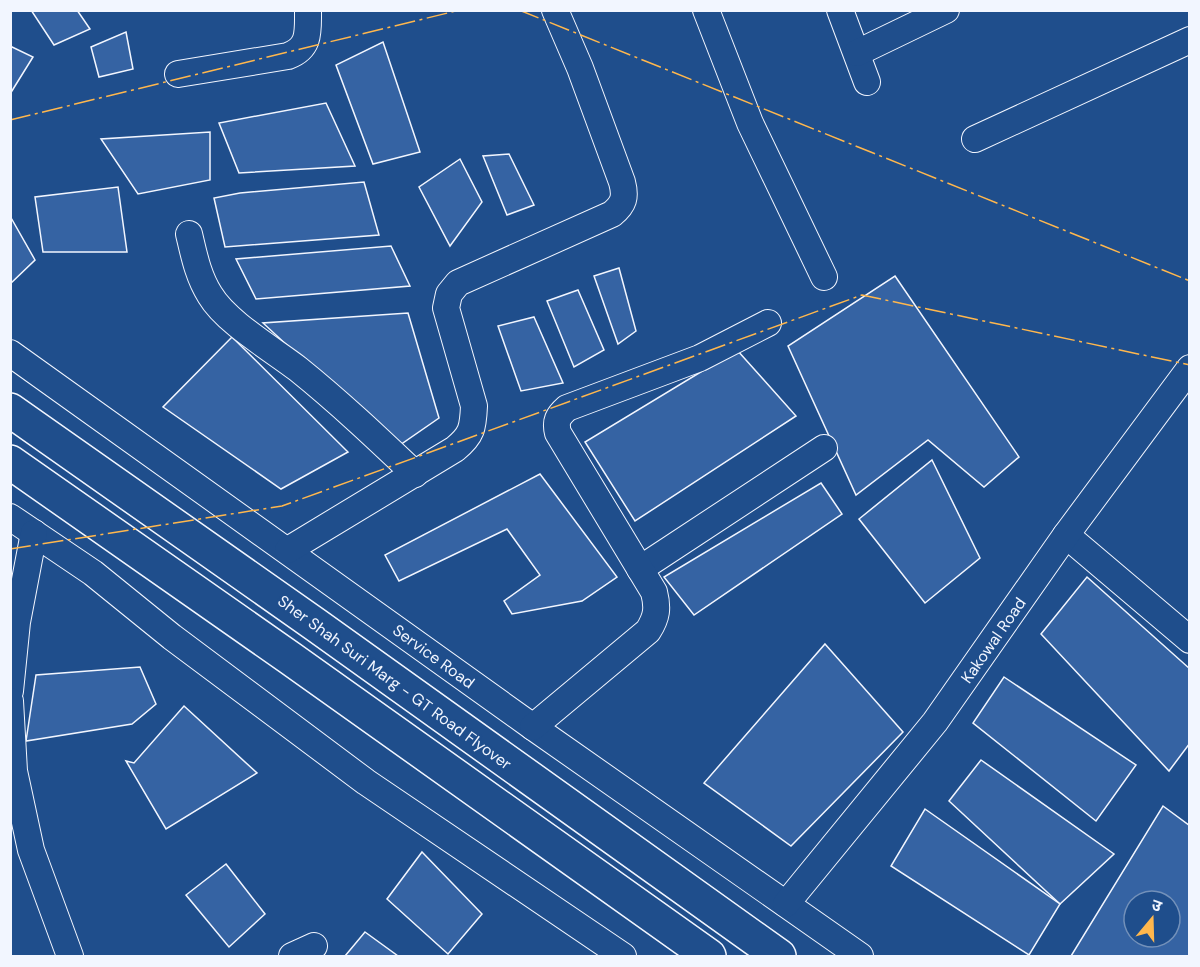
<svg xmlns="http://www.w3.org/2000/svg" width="1200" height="967" viewBox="0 0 1200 967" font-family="'DM Sans','Noto Sans Devanagari',sans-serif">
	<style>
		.building { fill: #3563a3; stroke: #f2f6ff; stroke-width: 1.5; fill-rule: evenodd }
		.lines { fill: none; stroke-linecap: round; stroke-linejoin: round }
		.minor-casing { stroke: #f2f6ff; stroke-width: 28 }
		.highway-casing { stroke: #f2f6ff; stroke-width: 36 }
		.minor { stroke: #1f4e8c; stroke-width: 26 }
		.highway { stroke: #1f4e8c; stroke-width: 33 }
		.power { stroke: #ffb74d; stroke-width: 1.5; stroke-dasharray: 21 4.5 3 4.5; stroke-linecap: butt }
		.labels { text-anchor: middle; stroke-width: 4.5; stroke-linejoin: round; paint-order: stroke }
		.street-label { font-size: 16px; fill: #f2f6ff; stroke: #1f4e8c }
	</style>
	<rect width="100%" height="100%" fill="#1f4e8c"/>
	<g class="building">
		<polygon points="31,10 77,10 90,29 54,45"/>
		<polygon points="126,32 133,69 99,77 91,47"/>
		<polygon points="383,42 420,152 373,164 336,65"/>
		<polygon points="10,46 33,57 10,94"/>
		<polygon points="326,103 355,166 239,173 219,123"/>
		<polygon points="210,132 210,180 138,194 101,139"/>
		<polygon points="509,154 534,205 507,215 483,156"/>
		<polygon points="460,159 482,202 450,246 419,187"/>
		<polygon points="364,182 379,235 225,247 214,198 240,193"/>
		<polygon points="118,187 127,252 43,252 35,197"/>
		<polygon points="10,216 35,260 10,284"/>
		<polygon points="391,246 410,286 256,299 236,259"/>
		<polygon points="619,268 636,331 618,344 594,276"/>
		<polygon points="895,276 1019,457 984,487 928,440 856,495 788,346"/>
		<polygon points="578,290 604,350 574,367 547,301"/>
		<polygon points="408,313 439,418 397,447 263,323"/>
		<polygon points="534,317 563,383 521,391 498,326"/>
		<polygon points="232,337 348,452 281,489 163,407"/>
		<polygon points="737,350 796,416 635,521 585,442"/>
		<polygon points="932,460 980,558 925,603 859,519"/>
		<polygon points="540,474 617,577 582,601 512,614 504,601 540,575 507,529 399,581 385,555"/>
		<polygon points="821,483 842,514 694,615 664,577"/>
		<polygon points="1087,577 1190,669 1190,743 1169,771 1041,634"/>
		<polygon points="825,644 903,732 791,846 704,783"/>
		<polygon points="140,667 156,704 132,724 26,741 36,675"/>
		<polygon points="1004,677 1136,765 1096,821 973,723"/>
		<polygon points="184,706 257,773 166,829 126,761 134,763"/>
		<polygon points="981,760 1114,854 1060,904 949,801"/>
		<path d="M 1163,806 L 1190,826 L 1190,956 L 1071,956 ZM 1134,901 L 1170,901 L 1170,937 L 1134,937 Z"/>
		<polygon points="925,809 1060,904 1029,955 891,866"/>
		<polygon points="422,852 482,914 448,954 387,899"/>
		<polygon points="226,864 265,914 229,947 186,895"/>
		<polygon points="365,932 398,956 345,956"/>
	</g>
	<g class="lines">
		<defs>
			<g id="minor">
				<polyline points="706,10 750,123 824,277"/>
				<polyline points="840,10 867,82"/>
				<polyline points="857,53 946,10"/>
				<path d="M 178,74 L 288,56 C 310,48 308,32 308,10"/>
				<polyline points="975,139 1190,40"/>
				<path d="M 189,234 C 194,255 198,276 210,295 C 226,322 272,349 298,369 C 339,402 377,438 415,474"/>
				<polyline points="10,353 533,727 860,956"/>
				<polyline points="10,517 93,573 172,637 366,782 623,956"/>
				<polyline points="1066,535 1190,640"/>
				<path d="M 288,550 L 455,449 C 472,435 473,428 474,406 L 446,308 L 449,294 L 458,283 L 612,214 C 624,204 626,197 622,182 L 580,68 L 555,10"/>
				<polyline points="640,569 824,448"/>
				<polyline points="10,691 17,622 34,533"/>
				<polyline points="10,701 14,771 31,850 70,956"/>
				<path d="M 533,727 L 648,631 C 657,617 658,608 654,592 L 558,433 C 555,421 558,416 567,408 L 700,358 L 768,323"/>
				<polyline points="786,904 935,722 1066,535 1190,368"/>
				<polyline points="292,956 314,946"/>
			</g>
			<g id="highway">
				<polyline points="10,410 316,625 779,956"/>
				<polyline points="10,462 290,658 709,956"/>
			</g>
		</defs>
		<use href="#minor" class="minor-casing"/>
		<use href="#highway" class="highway-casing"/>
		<use href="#minor" class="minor"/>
		<use href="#highway" class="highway"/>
		<g class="power">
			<polyline points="519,10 1190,281"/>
			<polyline points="10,120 460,10"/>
			<polyline points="10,549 282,506 862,295 1190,365"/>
		</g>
	</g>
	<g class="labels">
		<g class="street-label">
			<text transform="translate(993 640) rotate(-55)" y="6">Kakowal Road</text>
			<text transform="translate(434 656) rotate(36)" y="6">Service Road</text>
			<text transform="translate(395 682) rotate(36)" y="6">Sher Shah Suri Marg - GT Road Flyover</text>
		</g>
	</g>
	<rect width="1200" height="967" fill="none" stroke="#f2f6ff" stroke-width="24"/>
	<g transform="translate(1152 919) rotate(19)"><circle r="28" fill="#1f4e8c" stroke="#7391ba" stroke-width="1.5"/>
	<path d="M0-4.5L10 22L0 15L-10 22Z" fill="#ffb74d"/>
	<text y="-9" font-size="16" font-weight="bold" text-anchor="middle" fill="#f2f6ff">उ</text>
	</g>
</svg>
